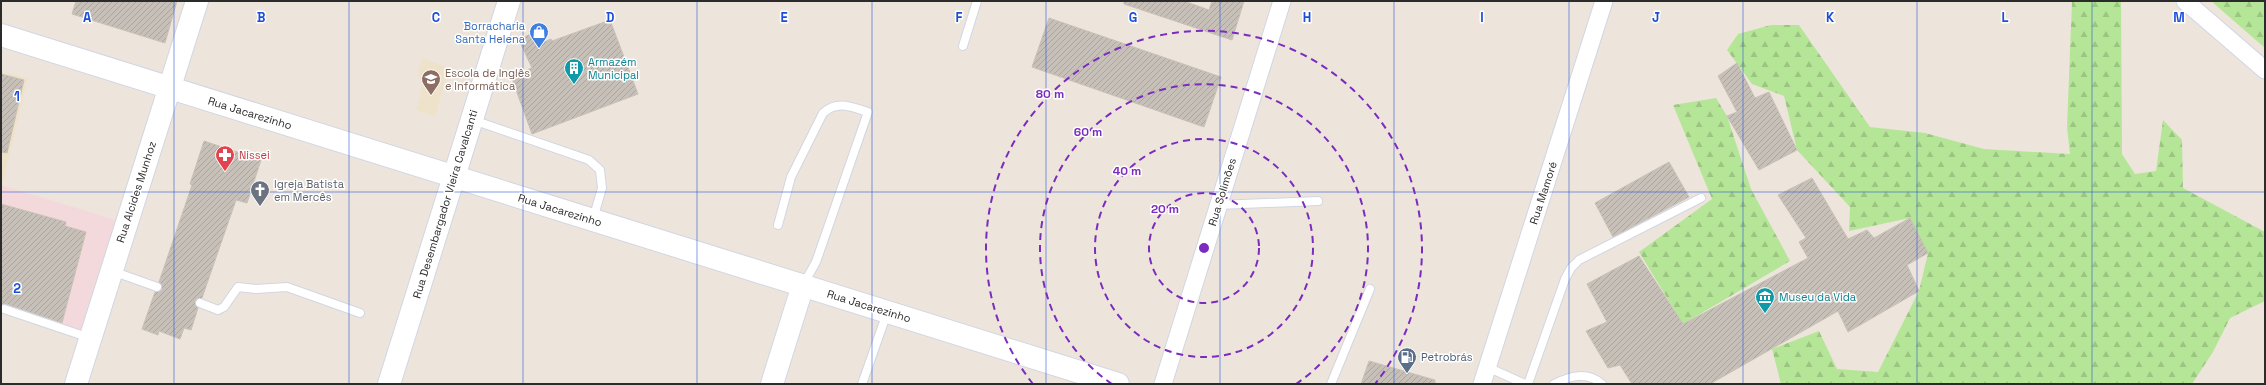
<svg xmlns="http://www.w3.org/2000/svg" width="2266" height="385" viewBox="0 0 2266 385" font-family="'Space Grotesk',sans-serif">
	<style>
		.education { fill: #efe2cb }
		.medical { fill: #f4d9dc }
		.forest { fill: url(#forest-firs) }
		.building { fill: url(#building-hatch); stroke: #c9c1b6 }
		.lines { fill: none; stroke-linecap: round; stroke-linejoin: round }
		.lane-casing { stroke: #d1d6e4; stroke-width: 10 }
		.street-casing { stroke: #d1d6e4; stroke-width: 19 }
		.secondary-casing { stroke: #d1d6e4; stroke-width: 24 }
		.lane { stroke: #fff; stroke-width: 8 }
		.street { stroke: #fff; stroke-width: 17 }
		.secondary { stroke: #fff; stroke-width: 22 }
		.grid { fill: none; stroke: #1d4ed8; stroke-width: 1; stroke-opacity: 0.55 }
		.ring { fill: none; stroke: #7b2cbf; stroke-width: 2; stroke-dasharray: 7 5 }
		.labels { text-anchor: middle; stroke-width: 3; stroke-linejoin: round; paint-order: stroke }
		.shop-label { font-size: 11px; fill: #366cbe; stroke: #fff; text-anchor: end }
		.culture-label { font-size: 11px; fill: #0d838f; stroke: #fff; text-anchor: start }
		.education-label { font-size: 11px; fill: #785e54; stroke: #fff; text-anchor: start }
		.street-label { font-size: 11px; fill: #2b2b2b; stroke: #fff }
		.health-label { font-size: 11px; fill: #be3a42; stroke: #fff; text-anchor: start }
		.worship-label { font-size: 11px; fill: #5b616d; stroke: #fff; text-anchor: start }
		.service-label { font-size: 11px; fill: #4e5e75; stroke: #fff; text-anchor: start }
		.grid-label { font-size: 13px; text-anchor: middle; font-weight: bold; fill: #1d4ed8; stroke: #fff; stroke-width: 3; stroke-linejoin: round; paint-order: stroke }
		.centre { fill: #7b2cbf; stroke: #fff; stroke-width: 2 }
		.ring-label { font-size: 12px; text-anchor: middle; font-weight: bold; fill: #7b2cbf; stroke: #fff; stroke-width: 3; stroke-linejoin: round; paint-order: stroke }
	</style>
	<defs>
		<pattern id="forest-firs" width="22" height="20" patternUnits="userSpaceOnUse"><rect width="22" height="20" fill="#b5e697"/><path d="M5 1l3.5 6h-7zM16 11l3.5 6h-7z" fill="#9cc582"/></pattern>
		<pattern id="building-hatch" width="6" height="6" patternUnits="userSpaceOnUse"><rect width="6" height="6" fill="#c6c0b8"/><path d="M-1 1l2-2M0 6l6-6M5 7l2-2" fill="none" stroke="#aaa59e"/></pattern>
	</defs>
	<rect width="100%" height="100%" fill="#ede5dc"/>
	<g class="education">
		<polygon points="422,58 449,68 435,117 416,110 424,81 417,75"/>
		<polygon points="1,72 28,78 3,182 1,181"/>
	</g>
	<polygon class="medical" points="1,185 116,220 112,235 123,238 89,336 1,306"/>
	<g class="forest">
		<polygon points="2072,1 2121,1 2122,154 2135,174 2156,171 2163,120 2182,140 2183,188 2265,232 2265,301 2230,318 2213,352 2192,384 1781,384 1772,349 1819,331 1837,369 1878,372 1919,291 1928,253 1910,218 1849,231 1850,207 1797,150 1784,96 1752,84 1727,50 1738,34 1771,25 1799,25 1870,127 1925,133 1984,149 2070,154 2067,127"/>
		<polygon points="2211,1 2265,1 2265,48"/>
		<polygon points="1716,98 1727,116 1751,189 1790,261 1683,324 1639,252 1712,199 1673,105"/>
	</g>
	<g class="building">
		<polygon points="76,1 177,1 165,43 72,14"/>
		<polygon points="1124,1 1184,1 1209,10 1212,1 1244,1 1232,40 1124,4"/>
		<polygon points="1049,18 1221,77 1204,127 1032,67"/>
		<polygon points="610,20 638,94 532,134 511,76 532,68 519,40 536,31 542,43 551,39 552,41"/>
		<polygon points="1737,63 1755,98 1769,92 1797,150 1759,170 1727,116 1737,112 1718,76"/>
		<polygon points="1,74 24,80 7,153 1,152"/>
		<polygon points="204,141 261,160 247,203 236,200 202,298 195,301 198,308 191,330 184,328 180,339 159,331 158,335 142,329 155,292 160,291 162,288 159,282 192,185 190,184"/>
		<polygon points="1669,162 1689,197 1613,237 1595,203"/>
		<polygon points="1812,178 1848,239 1867,230 1874,238 1910,218 1928,253 1907,265 1919,291 1848,332 1838,311 1710,384 1632,384 1620,365 1608,368 1586,331 1607,322 1587,284 1639,256 1683,324 1808,258 1799,242 1806,238 1778,195"/>
		<polygon points="1,204 66,222 65,226 86,232 62,323 6,304 1,304"/>
		<polygon points="1369,361 1435,380 1435,384 1361,384"/>
	</g>
	<g class="lines">
		<defs>
			<g id="lane">
				<polyline points="963,46 977,1"/>
				<polyline points="473,120 589,160 600,170 602,188 593,219"/>
				<polyline points="1218,205 1318,201"/>
				<path d="M 778,225 L 791,177 L 823,113 C 838,100 851,107 868,112 L 816,262 L 803,285"/>
				<polyline points="112,271 157,287"/>
				<polyline points="200,303 218,310 224,307 238,287 256,289 287,287 360,313"/>
				<polyline points="4,309 90,338"/>
				<polyline points="1487,367 1525,384"/>
				<polyline points="862,384 887,313"/>
				<polyline points="1331,384 1370,289"/>
				<polyline points="1528,384 1565,279 1571,268 1579,260 1701,198"/>
				<path d="M 1554,384 C 1570,376 1587,371 1602,384"/>
			</g>
			<g id="street">
				<polyline points="2185,1 2265,70"/>
				<polyline points="1163,384 1282,1"/>
				<polyline points="1482,384 1604,1"/>
			</g>
			<g id="secondary">
				<polyline points="1,35 1118,384"/>
				<polyline points="76,384 197,1"/>
				<polyline points="389,384 509,1"/>
				<polyline points="772,384 803,285"/>
			</g>
		</defs>
		<use href="#lane" class="lane-casing"/>
		<use href="#street" class="street-casing"/>
		<use href="#secondary" class="secondary-casing"/>
		<use href="#lane" class="lane"/>
		<use href="#street" class="street"/>
		<use href="#secondary" class="secondary"/>
	</g>
	<path class="grid" d="M 174,1 L 174,384M 349,1 L 349,384M 523,1 L 523,384M 697,1 L 697,384M 872,1 L 872,384M 1046,1 L 1046,384M 1220,1 L 1220,384M 1394,1 L 1394,384M 1569,1 L 1569,384M 1743,1 L 1743,384M 1917,1 L 1917,384M 2092,1 L 2092,384M 1,192 L 2265,192"/>
	<g class="ring">
		<circle cx="1204" cy="248" r="55"/>
		<circle cx="1204" cy="248" r="109"/>
		<path d="M1112 384A164 164 0 1 1 1296 384"/>
		<path d="M1033 384A218 218 0 1 1 1375 384"/>
	</g>
	<defs>
		<symbol id="shop-pin" viewBox="-11 -11 22 30"><path d="M0 17L-7.5 6A9.5 9.5 0 1 1 7.5 6Z" fill="#3f7fe0" stroke="#fff"/><path d="M-5-2.5h2.3a2.7 3.5 0 0 1 5.4 0H5L5.5 6h-11ZM-1.5-2.5h3a1.5 2.3 0 0 0-3 0Z" fill="#fff"/></symbol>
		<symbol id="building-pin" viewBox="-11 -11 22 30"><path d="M0 17L-7.5 6A9.5 9.5 0 1 1 7.5 6Z" fill="#0f9aa8" stroke="#fff"/><path d="M-4-6H4V6H1V3H-1V6H-4ZM-2.5-4.3h1.7v1.8h-1.7ZM.8-4.3h1.7v1.8H.8ZM-2.5-1h1.7V.8h-1.7ZM.8-1h1.7V.8H.8Z" fill="#fff"/></symbol>
		<symbol id="school-pin" viewBox="-11 -11 22 30"><path d="M0 17L-7.5 6A9.5 9.5 0 1 1 7.5 6Z" fill="#8d6e63" stroke="#fff"/><path d="M0-5L7-2L0 1L-7-2ZM-4 1L0 2.5L4 1V4Q0 6-4 4Z" fill="#fff"/></symbol>
		<symbol id="pharmacy-pin" viewBox="-11 -11 22 30"><path d="M0 17L-7.5 6A9.5 9.5 0 1 1 7.5 6Z" fill="#e0444e" stroke="#fff"/><path d="M-2-6h4v4h4v4h-4v4h-4v-4h-4v-4h4Z" fill="#fff"/></symbol>
		<symbol id="church-pin" viewBox="-11 -11 22 30"><path d="M0 17L-7.5 6A9.5 9.5 0 1 1 7.5 6Z" fill="#6b7280" stroke="#fff"/><path d="M-1.2-6h2.4v3.5h3.3v2.4h-3.3V6h-2.4V-.1h-3.3v-2.4h3.3Z" fill="#fff"/></symbol>
		<symbol id="museum-pin" viewBox="-11 -11 22 30"><path d="M0 17L-7.5 6A9.5 9.5 0 1 1 7.5 6Z" fill="#0f9aa8" stroke="#fff"/><path d="M0-6L6-3V-2H-6V-3ZM-5-1h2V3h-2ZM-1-1h2V3h-2ZM3-1h2V3H3ZM-6 4H6V6H-6Z" fill="#fff"/></symbol>
		<symbol id="fuel-pin" viewBox="-11 -11 22 30"><path d="M0 17L-7.5 6A9.5 9.5 0 1 1 7.5 6Z" fill="#5c6f8a" stroke="#fff"/><path d="M-5.5-6h7V0h2V4h1.3V-2.5L3-4.5l.8-.8L6-3V5H2.5V1h-1V6h-7ZM-4.2-4.7v3.2H.2V-4.7Z" fill="#fff"/></symbol>
	</defs>
	<g fill-rule="evenodd">
		<use href="#shop-pin" x="528" y="21" width="22" height="30"/>
		<use href="#building-pin" x="563" y="57" width="22" height="30"/>
		<use href="#school-pin" x="420" y="68" width="22" height="30"/>
		<use href="#pharmacy-pin" x="214" y="144" width="22" height="30"/>
		<use href="#church-pin" x="249" y="179" width="22" height="30"/>
		<use href="#museum-pin" x="1754" y="286" width="22" height="30"/>
		<use href="#fuel-pin" x="1396" y="346" width="22" height="30"/>
	</g>
	<g class="labels">
		<g class="shop-label">
			<text x="525" y="30">Borracharia<tspan x="525" dy="13">Santa Helena</tspan></text>
		</g>
		<g class="culture-label">
			<text x="588" y="66">Armazém<tspan x="588" dy="13">Municipal</tspan></text>
			<text x="1779" y="301">Museu da Vida</text>
		</g>
		<g class="education-label">
			<text x="445" y="77">Escola de Inglês<tspan x="445" dy="13">e Informática</tspan></text>
		</g>
		<g class="street-label">
			<text transform="translate(250 113) rotate(17)" y="4">Rua Jacarezinho</text>
			<text transform="translate(136 192) rotate(-72)" y="4">Rua Alcides Munhoz</text>
			<text transform="translate(1222 192) rotate(-73)" y="4">Rua Solimões</text>
			<text transform="translate(1543 193) rotate(-72)" y="4">Rua Mamoré</text>
			<text transform="translate(445 204) rotate(-73)" y="4">Rua Desembargador Vieira Cavalcanti</text>
			<text transform="translate(560 210) rotate(17)" y="4">Rua Jacarezinho</text>
			<text transform="translate(869 306) rotate(17)" y="4">Rua Jacarezinho</text>
		</g>
		<g class="health-label">
			<text x="239" y="159">Nissei</text>
		</g>
		<g class="worship-label">
			<text x="274" y="188">Igreja Batista<tspan x="274" dy="13">em Mercês</tspan></text>
		</g>
		<g class="service-label">
			<text x="1421" y="361">Petrobrás</text>
		</g>
	</g>
	<g class="grid-label">
		<text x="87" y="22">A</text>
		<text x="261" y="22">B</text>
		<text x="436" y="22">C</text>
		<text x="610" y="22">D</text>
		<text x="784" y="22">E</text>
		<text x="959" y="22">F</text>
		<text x="1133" y="22">G</text>
		<text x="1307" y="22">H</text>
		<text x="1482" y="22">I</text>
		<text x="1656" y="22">J</text>
		<text x="1830" y="22">K</text>
		<text x="2005" y="22">L</text>
		<text x="2179" y="22">M</text>
		<text x="17" y="101">1</text>
		<text x="17" y="293">2</text>
	</g>
	<circle cx="1204" cy="248" r="6" class="centre"/>
	<g class="ring-label">
		<text x="1050" y="98">80 m</text>
		<text x="1088" y="136">60 m</text>
		<text x="1127" y="175">40 m</text>
		<text x="1165" y="213">20 m</text>
	</g>
	<rect width="2266" height="385" fill="none" stroke="#2b2b2b" stroke-width="4"/>
</svg>
